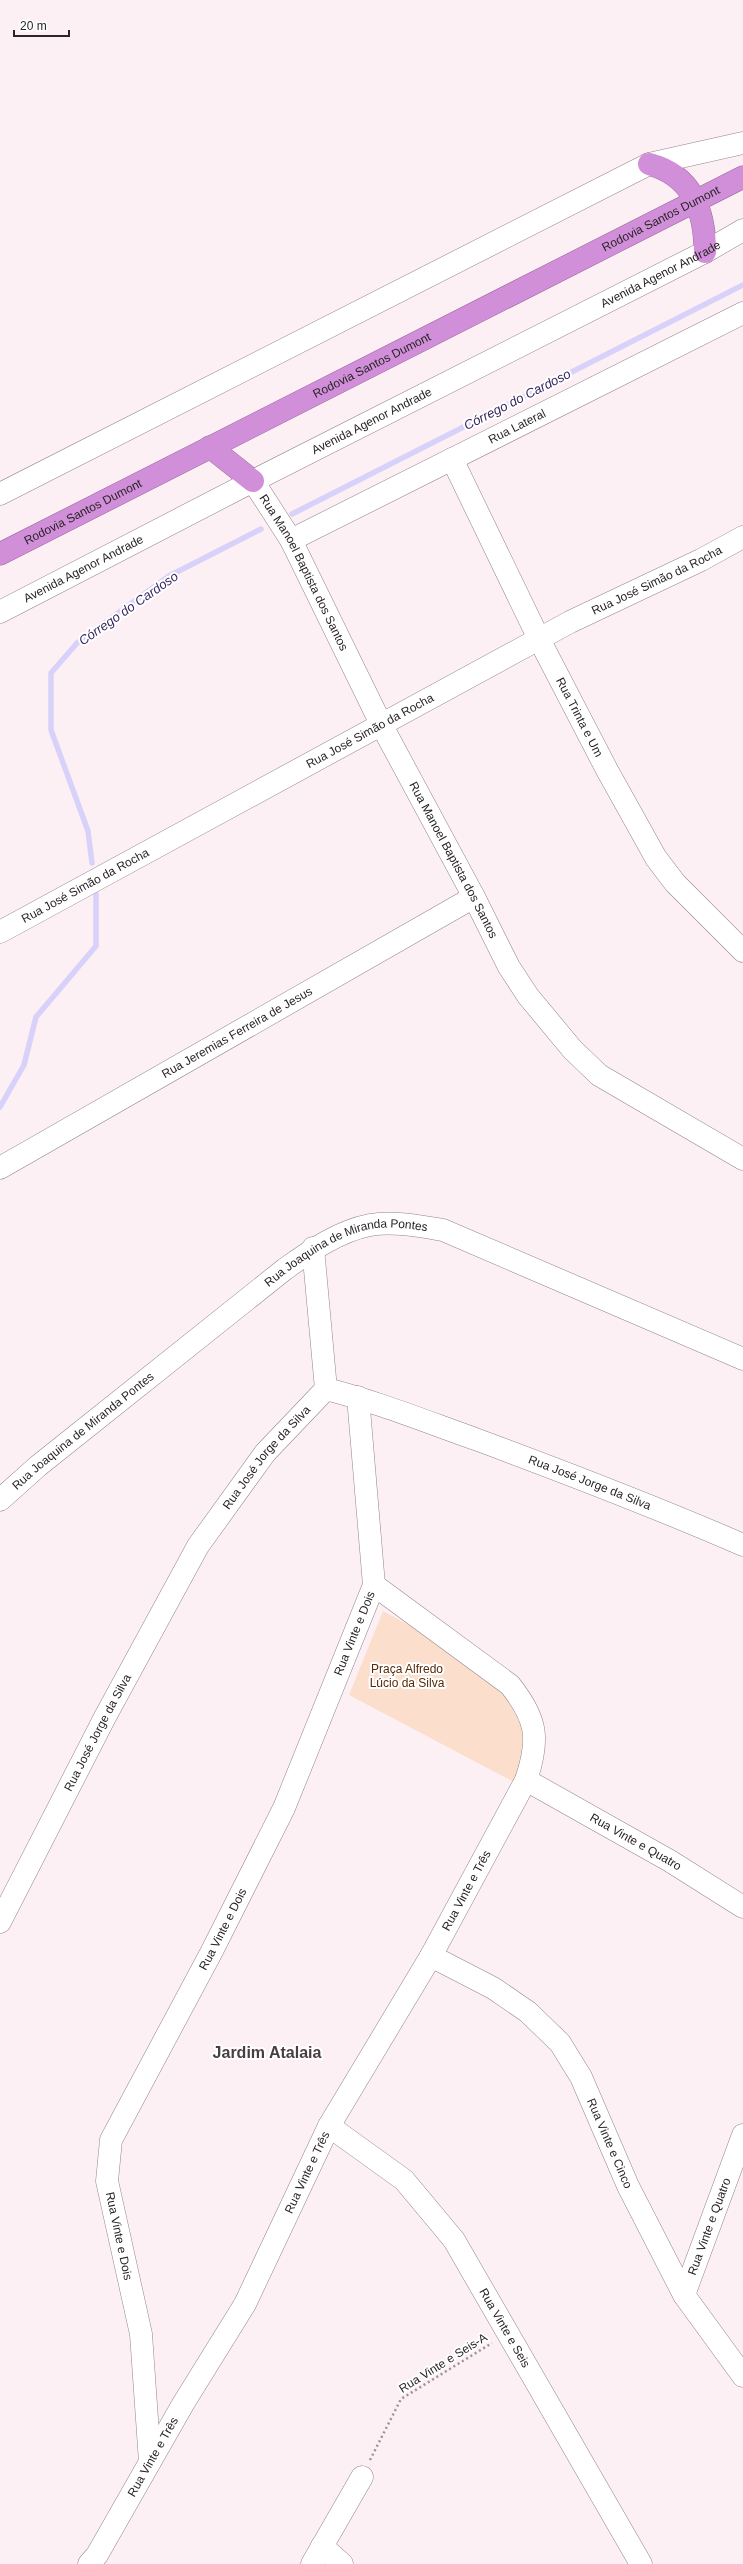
<svg xmlns="http://www.w3.org/2000/svg" width="743" height="2564" viewBox="0 0 743 2564" font-family="Helvetica,sans-serif">
	<style>
		.green { fill: #fbdecc }
		.lines { fill: none; stroke-linecap: round; stroke-linejoin: round }
		.stream { stroke: #d8d1f9; stroke-width: 5.5 }
		.minor-casing { stroke: #91858a; stroke-width: 23 }
		.highway-casing { stroke: #976a9b; stroke-width: 23 }
		.path { stroke: #9c9396; stroke-width: 2.5; stroke-dasharray: 2 3; stroke-linecap: butt }
		.minor { stroke: #fff; stroke-width: 22 }
		.highway { stroke: #d28fd9; stroke-width: 22 }
		.labels { text-anchor: middle; stroke-width: 4; stroke-linejoin: round; paint-order: stroke }
		.street-label { font-size: 12px; fill: #2a2527; stroke: #fff }
		.park-label { font-size: 12px; fill: #562a08; stroke: #fff }
		.water-label { font-size: 13px; font-style: italic; fill: #37265f; stroke: #fff }
		.district-label { font-size: 16px; font-weight: bold; fill: #493e42; stroke: #fff }
	</style>
	<rect width="100%" height="100%" fill="#fdf0f4"/>
	<polygon class="green" points="383,1611 422,1632 510,1697 522,1728 522,1756 514,1782 349,1695"/>
	<g class="lines">
		<g class="stream">
			<polyline points="292,514 743,285"/>
			<polyline points="92,863 88,831 51,730 51,673 77,643 169,576 261,529"/>
			<polyline points="0,1107 24,1065 36,1017 96,946 96,894"/>
		</g>
		<defs>
			<g id="minor">
				<path id="s1" d="M 452,459 L 539,639 L 607,770 L 656,858 L 675,883 L 743,951"/>
				<path id="s2" d="M 253,481 L 291,540 L 382,726 L 474,897 L 509,967 L 528,996 L 572,1049 L 599,1075 L 743,1159"/>
				<polyline points="0,494 649,164 743,143"/>
				<path id="s3" d="M 291,540 L 743,313"/>
				<path id="s4" d="M 0,612 L 253,481 L 705,252 L 743,230"/>
				<path id="s5" d="M 0,932 L 570,622 L 701,560 L 743,537"/>
				<path id="s6" d="M 0,1168 L 474,897"/>
				<polyline points="313,1248 326,1389"/>
				<path id="s7" d="M 0,1500 L 38,1466 L 285,1269 C 310,1251 339,1231 370,1225 C 393,1221 420,1226 443,1230 L 743,1359"/>
				<path id="s8" d="M 526,1780 L 670,1861 L 743,1907"/>
				<path id="s9" d="M 0,1922 L 105,1717 L 198,1546 L 265,1453 L 326,1389 C 378,1402 427,1422 478,1440 C 567,1473 656,1507 743,1545"/>
				<path id="s10" d="M 431,1956 L 493,1988 L 528,2012 L 560,2043 L 581,2077 L 628,2186 L 684,2295 L 743,2376"/>
				<path id="s11" d="M 329,2126 L 404,2180 L 454,2240 L 641,2564"/>
				<path id="s12" d="M 684,2295 L 743,2135"/>
				<path id="s13" d="M 150,2462 L 141,2334 L 107,2181 L 111,2140 L 212,1951 L 284,1808 L 374,1585 L 358,1397"/>
				<polyline points="322,2546 342,2564"/>
				<path id="s14" d="M 89,2564 L 97,2555 L 183,2404 L 245,2304 L 329,2126 L 431,1956 L 526,1780 C 540,1739 537,1719 510,1685 L 374,1585"/>
				<polyline points="312,2564 362,2477"/>
			</g>
			<g id="highway">
				<path d="M 649,164 C 692,175 705,211 705,252"/>
				<polyline points="210,447 253,481"/>
				<path id="s15" d="M 0,554 L 743,177"/>
			</g>
		</defs>
		<use href="#minor" class="minor-casing"/>
		<use href="#highway" class="highway-casing"/>
		<polyline class="path" points="370,2460 401,2399 492,2343"/>
		<use href="#minor" class="minor"/>
		<use href="#highway" class="highway"/>
	</g>
	<g class="labels">
		<g class="street-label">
			<text dy="4" stroke="none"><textPath href="#s15" startOffset="741">Rodovia Santos Dumont</textPath></text>
			<text dy="4" stroke="none"><textPath href="#s4" startOffset="742">Avenida Agenor Andrade</textPath></text>
			<text dy="4" stroke="none"><textPath href="#s15" startOffset="417">Rodovia Santos Dumont</textPath></text>
			<text dy="4" stroke="none"><textPath href="#s4" startOffset="418">Avenida Agenor Andrade</textPath></text>
			<text dy="4" stroke="none"><textPath href="#s3" startOffset="253">Rua Lateral</textPath></text>
			<text dy="4" stroke="none"><textPath href="#s15" startOffset="93">Rodovia Santos Dumont</textPath></text>
			<text dy="4" stroke="none"><textPath href="#s4" startOffset="94">Avenida Agenor Andrade</textPath></text>
			<text dy="4" stroke="none"><textPath href="#s2" startOffset="105">Rua Manoel Baptista dos Santos</textPath></text>
			<text dy="4" stroke="none"><textPath href="#s5" startOffset="745">Rua José Simão da Rocha</textPath></text>
			<text dy="4" stroke="none"><textPath href="#s1" startOffset="288">Rua Trinta e Um</textPath></text>
			<text dy="4" stroke="none"><textPath href="#s5" startOffset="421">Rua José Simão da Rocha</textPath></text>
			<text dy="4" stroke="none"><textPath href="#s2" startOffset="429">Rua Manoel Baptista dos Santos</textPath></text>
			<text dy="4" stroke="none"><textPath href="#s5" startOffset="97">Rua José Simão da Rocha</textPath></text>
			<text dy="4" stroke="none"><textPath href="#s6" startOffset="273">Rua Jeremias Ferreira de Jesus</textPath></text>
			<text dy="4" stroke="none"><textPath href="#s7" startOffset="432">Rua Joaquina de Miranda Pontes</textPath></text>
			<text dy="4" stroke="none"><textPath href="#s7" startOffset="108">Rua Joaquina de Miranda Pontes</textPath></text>
			<text dy="4" stroke="none"><textPath href="#s9" startOffset="537">Rua José Jorge da Silva</textPath></text>
			<text dy="4" stroke="none"><textPath href="#s9" startOffset="908">Rua José Jorge da Silva</textPath></text>
			<text dy="4" stroke="none"><textPath href="#s13" startOffset="889">Rua Vinte e Dois</textPath></text>
			<text dy="4" stroke="none"><textPath href="#s9" startOffset="213">Rua José Jorge da Silva</textPath></text>
			<text dy="4" stroke="none"><textPath href="#s8" startOffset="126">Rua Vinte e Quatro</textPath></text>
			<text dy="4" stroke="none"><textPath href="#s14" startOffset="773">Rua Vinte e Três</textPath></text>
			<text dy="4" stroke="none"><textPath href="#s13" startOffset="565">Rua Vinte e Dois</textPath></text>
			<text dy="4" stroke="none"><textPath href="#s10" startOffset="269">Rua Vinte e Cinco</textPath></text>
			<text dy="4" stroke="none"><textPath href="#s14" startOffset="449">Rua Vinte e Três</textPath></text>
			<text dy="4" stroke="none"><textPath href="#s12" startOffset="73">Rua Vinte e Quatro</textPath></text>
			<text transform="translate(119 2236) rotate(78)" y="4">Rua Vinte e Dois</text>
			<text dy="4" stroke="none"><textPath href="#s11" startOffset="272">Rua Vinte e Seis</textPath></text>
			<text transform="translate(443 2363) rotate(-32)" y="4">Rua Vinte e Seis-A</text>
			<text dy="4" stroke="none"><textPath href="#s14" startOffset="125">Rua Vinte e Três</textPath></text>
		</g>
		<g class="park-label">
			<text x="407" y="1673">Praça Alfredo<tspan x="407" dy="14">Lúcio da Silva</tspan></text>
		</g>
		<g class="water-label">
			<text transform="translate(517 399) rotate(-27)" y="5">Córrego do Cardoso</text>
			<text transform="translate(128 608) rotate(-35)" y="5">Córrego do Cardoso</text>
		</g>
		<g class="district-label">
			<text x="267" y="2058">Jardim Atalaia</text>
		</g>
	</g>
	<path d="M14 30v6h55v-6" fill="none" stroke="#2a2527" stroke-width="2"/>
	<text x="20" y="30" font-size="12" fill="#2a2527" stroke="#ffffff" stroke-width="3" paint-order="stroke">20 m</text>
</svg>
